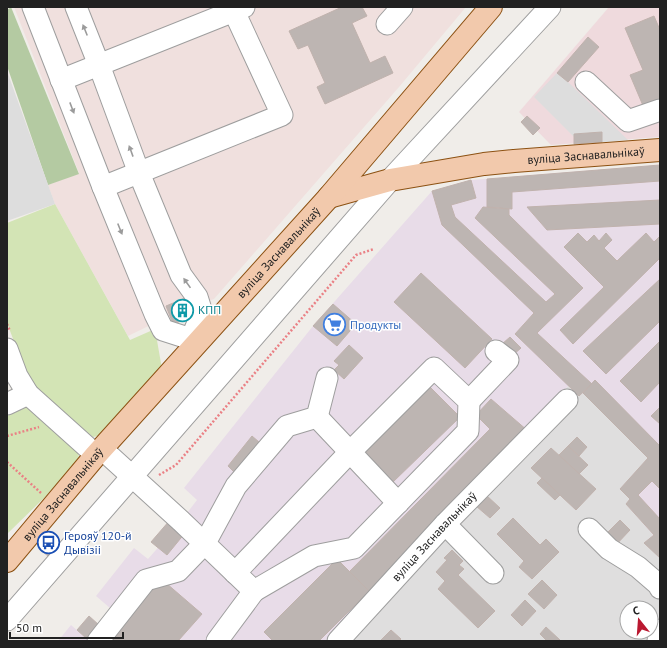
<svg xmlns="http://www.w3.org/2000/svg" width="667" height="648" viewBox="0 0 667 648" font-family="'PT Sans',sans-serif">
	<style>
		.residential { fill: #dfdede; fill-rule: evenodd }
		.commercial { fill: #efdadd }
		.industrial { fill: #e8dce8 }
		.military { fill: #f0e0de }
		.grass { fill: #d3e4b5 }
		.forest { fill: #b4caa2 }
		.parking { fill: #ddd }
		.building { fill: #bdb5b2; stroke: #c0b2ad }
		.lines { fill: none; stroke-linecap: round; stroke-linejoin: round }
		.minor-casing { stroke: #9e9e9e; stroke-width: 23 }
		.major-casing { stroke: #8c5112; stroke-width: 24 }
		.path { stroke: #ea8085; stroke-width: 2.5; stroke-dasharray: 2 2; stroke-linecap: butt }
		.minor { stroke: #fff; stroke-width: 21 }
		.major { stroke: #f2c9ac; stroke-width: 22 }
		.oneway { fill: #9b9b9b }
		.labels { text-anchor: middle; stroke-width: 3; stroke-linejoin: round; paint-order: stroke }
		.street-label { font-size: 12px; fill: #212121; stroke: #fff }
		.culture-label { font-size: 12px; fill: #0d838f; stroke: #fff; text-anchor: start }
		.shop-label { font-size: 12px; fill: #366cbe; stroke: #fff; text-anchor: start }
		.transit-label { font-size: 12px; fill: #164399; stroke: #fff; text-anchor: start }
	</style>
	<rect width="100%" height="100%" fill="#f0ede9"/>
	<path class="residential" d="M 568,386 L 579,396 L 583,393 L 648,458 L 630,499 L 626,504 L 654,535 L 644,543 L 660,558 L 660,641 L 325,641 L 372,596 L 528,431 ZM 627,608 L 651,608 L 651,632 L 627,632 Z"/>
	<polygon class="commercial" points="609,7 660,7 660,137 551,145 519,112"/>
	<polygon class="industrial" points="660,165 660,558 644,543 653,535 626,504 630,499 620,489 648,458 583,393 579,396 568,386 528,431 372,596 325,641 58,641 71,625 86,638 99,625 110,608 96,596 134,548 148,559 177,526 197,500 184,488 313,326 432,191 471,180"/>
	<polygon class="military" points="14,7 466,7 399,87 214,299 194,306 198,315 173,324 169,316 128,336 55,204 48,185 79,173"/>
	<g class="grass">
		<polygon points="55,204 130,340 155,329 162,369 102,435 93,437 31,386 7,323 7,223"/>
		<polygon points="27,407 78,451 79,459 45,497 7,534 7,416"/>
	</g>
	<polygon class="forest" points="11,7 79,174 48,185 7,66 7,10"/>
	<g class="parking">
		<polygon points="7,71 55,204 7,221"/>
		<polygon points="557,73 568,82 628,140 581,144 534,97"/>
	</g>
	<g class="building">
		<polygon points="342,7 362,7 367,16 352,23 370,63 385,56 393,73 325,104 317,87 325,83 308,45 298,49 289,31"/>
		<polygon points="654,16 660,30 660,108 644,108 630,75 643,70 625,28"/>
		<polygon points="588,37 599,47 568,82 557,73"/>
		<polygon points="527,116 540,128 533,135 521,122"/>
		<polygon points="602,132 602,142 574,144 574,134"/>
		<polygon points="660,165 660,181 512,192 512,209 487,207 487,179"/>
		<polygon points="471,180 476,198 451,205 455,217 546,302 555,294 475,218 483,207 509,209 509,215 583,288 537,333 592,384 579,396 515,334 534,313 442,225 432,191"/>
		<polygon points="660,200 660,224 547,230 527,207"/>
		<polygon points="578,233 587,242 594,235 599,241 606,233 612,240 604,248 617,261 646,233 654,242 660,236 660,258 573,344 560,330 604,287 564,247"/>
		<polygon points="421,273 492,339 465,368 394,302"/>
		<polygon points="660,279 660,321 606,374 583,351"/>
		<polygon points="190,296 198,315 173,324 166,306"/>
		<polygon points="333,304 356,324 337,346 313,326"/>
		<polygon points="510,337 521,348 513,355 502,344"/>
		<polygon points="660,341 660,382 641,402 620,381"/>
		<polygon points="349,345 363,358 344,379 334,370 339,365 334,361"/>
		<polygon points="595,380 660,446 660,489 652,481 638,495 660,519 660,558 644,543 654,535 626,504 630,499 620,489 648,458 583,393"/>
		<polygon points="427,384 460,417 393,482 361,448"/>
		<polygon points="491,399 528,431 369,591 349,572 490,429 476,415"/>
		<polygon points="660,407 660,424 651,416"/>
		<polygon points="252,436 259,442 235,473 228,466"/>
		<polygon points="577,437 587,447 579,456 568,446"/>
		<polygon points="568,446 588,465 579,474 559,455"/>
		<polygon points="551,448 596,489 576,510 531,468"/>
		<polygon points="542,478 560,495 555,500 537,483"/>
		<polygon points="486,495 500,508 490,518 476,506"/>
		<polygon points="513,518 540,545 546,539 559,552 532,579 519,567 524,561 497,534"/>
		<polygon points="170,520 185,533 167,555 151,542"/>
		<polygon points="620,520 630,530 614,547 603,537"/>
		<polygon points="52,541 57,545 48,556 43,552"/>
		<polygon points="452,550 463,561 459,565 464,569 458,575 495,611 478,628 438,589 445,581 436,572 447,560 444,558"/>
		<polygon points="337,559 369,591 319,641 273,641 264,632"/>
		<polygon points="159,577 202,614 178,641 104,641"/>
		<polygon points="542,580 557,595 544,609 528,594"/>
		<polygon points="525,600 536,611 522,626 511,615"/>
		<polygon points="89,616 99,625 86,638 77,630"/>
		<polygon points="546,627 560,640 559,641 547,641 540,634"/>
		<polygon points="391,630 401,639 399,641 380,641"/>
	</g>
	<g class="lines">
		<defs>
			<g id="minor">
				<polyline points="33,7 103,187 155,314 163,330 191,339 202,313 197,297 181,275 139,173 99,65 76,7"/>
				<polyline points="387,24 402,7"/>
				<polyline points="61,80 244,7"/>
				<polyline points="586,82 628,121 660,110"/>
				<polyline points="103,187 282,115 232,7"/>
				<polyline points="7,349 17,376 28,394 96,455"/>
				<polyline points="469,401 508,360 496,351"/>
				<polyline points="7,404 28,394"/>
				<polyline points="102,449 181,521 254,591 217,641"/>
				<polyline points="445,524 493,573"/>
				<polyline points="589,529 609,549 638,567 660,586 660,588"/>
				<polyline points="235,573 350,452 398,503"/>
				<polyline points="254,591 314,556 354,548 468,431 469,401 434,368 350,452 317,417"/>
				<polyline points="7,620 390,180 550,7"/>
				<polyline points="98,641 146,580 178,571 205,543 236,486 287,426 317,417 327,378"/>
				<path id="s1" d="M 338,641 L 445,524 L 567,400"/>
				<polyline points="658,641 660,630"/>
			</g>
			<g id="major">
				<path id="s2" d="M 329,197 L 390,180 L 484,164 L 514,161 L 660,150"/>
				<path id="s3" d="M 7,561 L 96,455 L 329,197 L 491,7"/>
			</g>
		</defs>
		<use href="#minor" class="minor-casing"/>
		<use href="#major" class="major-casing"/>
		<g class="path">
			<polyline points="7,324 10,331"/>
			<polyline points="7,436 39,427"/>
			<polyline points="7,462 41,493"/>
			<polyline points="159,475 176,465 356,255 374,249"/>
		</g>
		<use href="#minor" class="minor"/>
		<use href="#major" class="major"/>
	</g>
	<defs><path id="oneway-solid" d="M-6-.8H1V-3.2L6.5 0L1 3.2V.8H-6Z"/></defs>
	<g class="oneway">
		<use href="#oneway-solid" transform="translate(85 30) rotate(-112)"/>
		<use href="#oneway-solid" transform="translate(72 108) rotate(69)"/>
		<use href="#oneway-solid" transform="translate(131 151) rotate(-110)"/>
		<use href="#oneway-solid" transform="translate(120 229) rotate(68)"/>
		<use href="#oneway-solid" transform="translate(187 283) rotate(-125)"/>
	</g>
	<defs>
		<symbol id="building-ring" viewBox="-11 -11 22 22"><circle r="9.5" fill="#fff" stroke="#0f9aa8" stroke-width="1.5"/><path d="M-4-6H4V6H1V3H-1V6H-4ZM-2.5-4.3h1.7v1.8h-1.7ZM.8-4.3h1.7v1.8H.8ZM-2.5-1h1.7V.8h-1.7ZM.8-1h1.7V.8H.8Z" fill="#0f9aa8"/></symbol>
		<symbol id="supermarket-ring" viewBox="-11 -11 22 22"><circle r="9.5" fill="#fff" stroke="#3f7fe0" stroke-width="1.5"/><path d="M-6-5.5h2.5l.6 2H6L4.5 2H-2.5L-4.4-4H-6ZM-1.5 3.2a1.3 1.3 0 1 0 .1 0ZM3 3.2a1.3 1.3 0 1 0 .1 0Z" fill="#3f7fe0"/></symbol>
		<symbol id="bus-ring" viewBox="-11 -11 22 22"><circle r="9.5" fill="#fff" stroke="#1a4fb4" stroke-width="1.5"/><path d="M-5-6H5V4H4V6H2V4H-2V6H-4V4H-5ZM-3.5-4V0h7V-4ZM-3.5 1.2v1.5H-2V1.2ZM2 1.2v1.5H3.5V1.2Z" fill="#1a4fb4"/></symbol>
	</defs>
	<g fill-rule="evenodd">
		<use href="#building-ring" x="170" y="298" width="25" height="25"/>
		<use href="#supermarket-ring" x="322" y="312" width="25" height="25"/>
		<use href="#bus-ring" x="36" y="530" width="25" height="25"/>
	</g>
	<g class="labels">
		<g class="street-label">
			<text dy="4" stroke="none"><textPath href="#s2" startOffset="261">вуліца Заснавальнікаў</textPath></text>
			<text dy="4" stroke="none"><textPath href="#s3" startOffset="411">вуліца Заснавальнікаў</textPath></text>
			<text dy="4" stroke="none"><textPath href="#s3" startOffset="87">вуліца Заснавальнікаў</textPath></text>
			<text dy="4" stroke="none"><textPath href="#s1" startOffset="142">вуліца Заснавальнікаў</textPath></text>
		</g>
		<g class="culture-label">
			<text x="198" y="314">КПП</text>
		</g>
		<g class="shop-label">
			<text x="350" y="329">Продукты</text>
		</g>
		<g class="transit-label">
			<text x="64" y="540">Герояў 120-й<tspan x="64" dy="14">Дывізіі</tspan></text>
		</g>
	</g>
	<rect width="667" height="648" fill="none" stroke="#212121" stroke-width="16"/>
	<g transform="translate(639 620) rotate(343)"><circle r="19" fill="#ffffff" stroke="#a6a6a6"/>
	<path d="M0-3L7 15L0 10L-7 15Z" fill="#ba1830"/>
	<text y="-6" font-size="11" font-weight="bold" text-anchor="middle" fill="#212121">С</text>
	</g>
	<path d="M10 632v6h113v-6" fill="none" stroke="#212121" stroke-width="2"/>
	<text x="16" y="632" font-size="12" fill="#212121" stroke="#ffffff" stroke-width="3" paint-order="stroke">50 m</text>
</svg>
